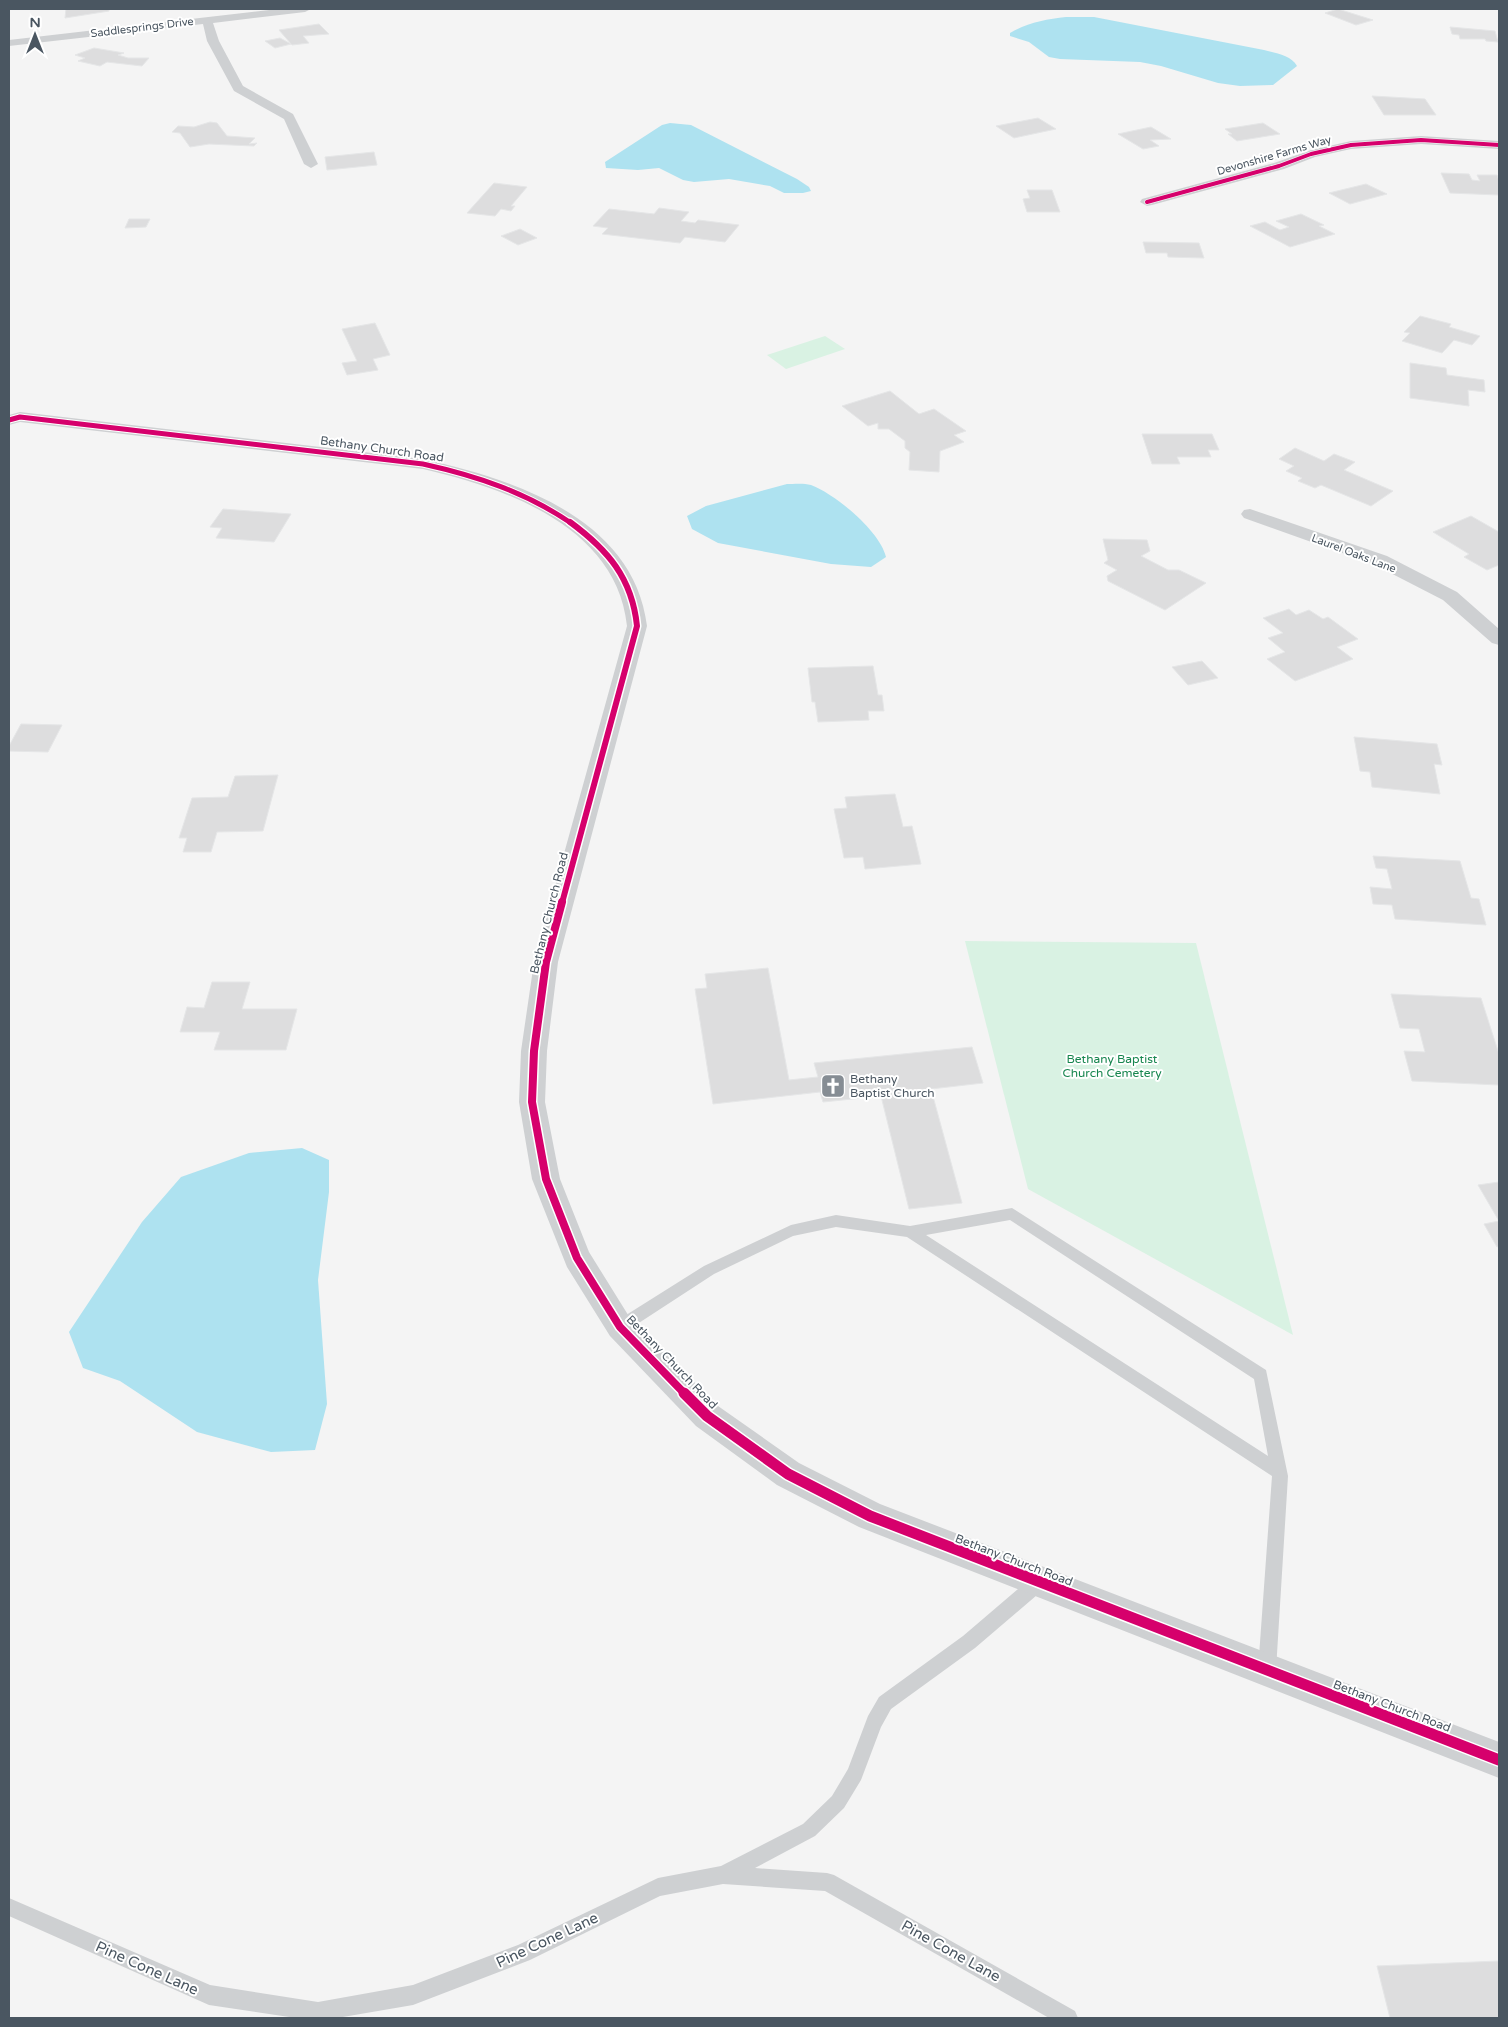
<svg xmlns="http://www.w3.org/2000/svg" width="1508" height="2027" viewBox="0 0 1508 2027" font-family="'Varela Round',sans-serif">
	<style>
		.green { fill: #d9f2e3 }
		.water { fill: #aee2f0 }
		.building { fill: #ddddde; stroke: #e5e6e7 }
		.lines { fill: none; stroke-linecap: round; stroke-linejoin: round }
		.lane { fill: #ced0d2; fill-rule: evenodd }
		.street { fill: #ced0d2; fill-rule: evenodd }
		.cycleway-far4-casing { stroke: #fff; stroke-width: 5 }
		.cycleway-far3-casing { stroke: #fff; stroke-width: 7 }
		.cycleway-far2-casing { stroke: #fff; stroke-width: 9 }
		.cycleway-far1-casing { stroke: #fff; stroke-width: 11 }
		.cycleway-casing { stroke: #fff; stroke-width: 14 }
		.cycleway-far4 { stroke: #d6006c; stroke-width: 4 }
		.cycleway-far3 { stroke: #d6006c; stroke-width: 5 }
		.cycleway-far2 { stroke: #d6006c; stroke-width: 6 }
		.cycleway-far1 { stroke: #d6006c; stroke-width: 8 }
		.cycleway { stroke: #d6006c; stroke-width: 11 }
		.labels { text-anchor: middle; stroke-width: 4; stroke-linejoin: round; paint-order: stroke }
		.far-street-label { font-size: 11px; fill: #4a5661; stroke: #fff }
		.street-label { font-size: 12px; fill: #4a5661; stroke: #fff }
		.park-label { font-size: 12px; fill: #17864f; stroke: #fff }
		.poi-label { font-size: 12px; fill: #4a5661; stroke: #fff; text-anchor: start }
		.near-street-label { font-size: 15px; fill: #4a5661; stroke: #fff }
	</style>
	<rect width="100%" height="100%" fill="#f4f4f4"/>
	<g class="green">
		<polygon points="825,336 845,349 786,369 767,355"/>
		<polygon points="965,941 1196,943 1293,1335 1028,1189"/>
	</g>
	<g class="water">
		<path d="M 1066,17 L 1094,17 L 1264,50 C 1275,53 1291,55 1297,66 L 1273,85 L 1240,86 L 1218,83 L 1161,66 L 1140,62 L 1060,59 L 1049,57 L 1029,42 L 1010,36 L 1010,33 C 1027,23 1046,19 1066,17 Z"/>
		<polygon points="670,123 691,125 797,179 809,187 811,191 803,193 784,193 770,186 729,179 694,182 683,180 659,168 638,170 606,168 605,162 662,125"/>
		<path d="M 787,484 C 794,484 804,483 811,485 C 835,494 880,531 886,557 L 871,567 L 831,564 L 718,543 L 692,529 L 687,516 L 706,506 Z"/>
		<polygon points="302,1148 329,1160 329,1192 318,1280 327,1404 315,1450 271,1452 197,1432 120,1381 83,1368 69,1332 142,1222 181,1177 249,1153"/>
	</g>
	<g class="building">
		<polygon points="66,9 109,9 109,11 65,18"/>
		<polygon points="1338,9 1373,20 1356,25 1325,13"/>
		<polygon points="319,24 329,34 303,36 309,43 292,45 279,30"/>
		<polygon points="1450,27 1495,31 1498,42 1486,41 1485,39 1460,39 1459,35 1452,34"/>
		<polygon points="280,38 291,44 275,48 265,41"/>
		<polygon points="94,48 124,53 118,55 128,58 149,58 142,66 107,62 100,66 78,61 85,58 75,55"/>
		<polygon points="1372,96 1425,99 1436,115 1384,115"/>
		<polygon points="1038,118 1056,129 1014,138 996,126"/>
		<polygon points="210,122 217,123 227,136 255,138 249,144 257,143 254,146 209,144 190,147 180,133 172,132 178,126 194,127"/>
		<polygon points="1263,123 1280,134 1237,141 1228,134 1232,134 1225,129"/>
		<polygon points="1151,127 1171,139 1150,140 1159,146 1143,149 1118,134"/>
		<polygon points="374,152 377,165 327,170 325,157"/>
		<polygon points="1441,173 1469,174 1472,180 1480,181 1477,175 1497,175 1499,181 1499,195 1450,193"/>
		<polygon points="494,183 527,187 511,206 515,206 511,211 501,209 495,216 467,213"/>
		<polygon points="1366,184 1387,194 1350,204 1329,193"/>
		<polygon points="1027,190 1052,190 1060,212 1027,212 1023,199 1030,198"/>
		<polygon points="659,208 689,212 681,221 695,223 698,220 739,225 725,242 685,237 680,243 602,234 608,228 593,226 609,209 654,214"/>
		<polygon points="1301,214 1324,225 1319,226 1335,234 1290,247 1250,226 1265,222 1280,230 1289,227 1276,221"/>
		<polygon points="129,219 150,219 146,227 125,228"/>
		<polygon points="520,229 537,238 518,245 501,236"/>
		<polygon points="1143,242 1199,243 1204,258 1168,257 1167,253 1146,253"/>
		<polygon points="1420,316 1451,324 1449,327 1480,336 1472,345 1454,340 1442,353 1402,341 1410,333 1404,332"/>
		<polygon points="375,323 390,355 373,359 378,370 347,375 342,363 357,361 342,329"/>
		<polygon points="1410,363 1446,368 1447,375 1484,380 1485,392 1468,390 1469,406 1410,398"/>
		<polygon points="890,391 919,414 934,409 966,431 954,435 964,442 940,451 939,472 909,470 910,452 905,448 905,441 889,429 878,429 878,423 868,426 842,406"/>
		<polygon points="1142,434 1212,434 1219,450 1208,450 1211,457 1177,457 1180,464 1152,464"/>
		<polygon points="1295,448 1324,461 1334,454 1355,462 1344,470 1393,491 1371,506 1321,485 1315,488 1298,481 1302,478 1286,471 1294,466 1279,459"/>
		<polygon points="223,509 291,514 274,542 216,538 222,528 210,527"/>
		<polygon points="1471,516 1499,532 1499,565 1487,570 1464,557 1469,554 1433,532"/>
		<polygon points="1103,539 1147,540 1150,551 1141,556 1168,570 1179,570 1206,583 1165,610 1108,581 1107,576 1117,570 1104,563 1108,560"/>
		<polygon points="1289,609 1296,615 1309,610 1323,619 1328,617 1358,639 1337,647 1353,659 1295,681 1267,659 1285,652 1268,638 1283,633 1263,618"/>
		<polygon points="1202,661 1218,678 1188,685 1172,667"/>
		<polygon points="873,666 878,695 882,695 884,711 868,711 869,720 818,722 815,702 812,702 808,668"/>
		<polygon points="21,724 62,725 48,752 9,751 9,746"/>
		<polygon points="1354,737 1437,744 1442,765 1434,764 1440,794 1372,787 1370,772 1360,771"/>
		<polygon points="278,775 263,831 217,832 211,852 183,852 187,838 179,838 192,798 228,797 235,776"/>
		<polygon points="895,794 903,827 912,826 921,864 865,869 863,857 844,858 834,809 847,808 845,797"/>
		<polygon points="1373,856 1460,861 1471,898 1479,899 1486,925 1395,919 1392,905 1373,904 1370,887 1392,889 1387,869 1376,868"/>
		<polygon points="768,968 789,1080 818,1077 814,1063 972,1047 983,1083 931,1089 962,1203 909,1209 881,1096 823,1102 820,1092 713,1104 695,989 707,988 705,974"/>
		<polygon points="212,982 250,982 242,1009 297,1009 286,1050 214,1050 220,1032 180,1032 187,1007 204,1008"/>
		<polygon points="1391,994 1481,998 1499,1054 1499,1085 1412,1081 1404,1051 1425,1052 1419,1029 1400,1028"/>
		<polygon points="1499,1182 1499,1246 1497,1247 1484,1224 1499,1221 1478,1185"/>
		<polygon points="1499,1961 1499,2018 1390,2018 1377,1966"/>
	</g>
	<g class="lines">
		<g class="lane">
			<path d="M 1012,1208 L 1266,1370 L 1288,1476 L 1276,1670 L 1273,1676 L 1267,1679 L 1261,1676 L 1258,1670 L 1272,1476 L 907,1237 L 836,1227 L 793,1236 L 714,1274 L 625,1332 L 620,1334 L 615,1332 L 613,1327 L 615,1322 L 704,1266 L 791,1225 L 836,1215 L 910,1226 ZM 1010,1220 L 1254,1379 L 1268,1456 L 926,1235 Z"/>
			<polygon points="1038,1575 1044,1577 1046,1583 1044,1589 975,1648 891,1709 881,1727 861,1780 844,1808 815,1836 755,1868 827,1873 834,1875 1075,2011 1078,2018 1049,2018 825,1891 723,1884 660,1896 530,1960 413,2005 337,2018 296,2018 209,2005 9,1916 9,1898 210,1985 318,2002 413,1985 518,1945 658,1878 721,1866 803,1824 832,1796 848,1769 868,1716 879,1697 963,1636 1032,1577"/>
		</g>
		<g class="street">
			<polygon points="278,9 311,9 305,12 213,23 219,41 243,86 293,114 318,164 311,168 304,164 284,119 234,91 207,41 203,24 9,46 9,40"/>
			<polygon points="1421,136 1499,141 1499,149 1421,144 1351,149 1315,157 1284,169 1152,205 1147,206 1140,202 1142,199 1274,163 1311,150 1351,141"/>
			<path d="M 20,412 L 423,459 C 513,479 634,518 647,626 L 558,962 L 547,1051 L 545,1102 L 560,1179 L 589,1252 L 630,1318 L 718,1406 L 799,1463 L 880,1504 L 1499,1742 L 1499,1778 L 859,1527 L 777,1485 L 696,1426 L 610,1336 L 567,1267 L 532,1179 L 519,1102 L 521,1051 L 534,962 L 627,626 C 617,527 506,488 423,469 L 20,422 L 9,425 L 9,415 Z"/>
			<polygon points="1250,509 1387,556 1457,592 1499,629 1499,645 1492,643 1443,600 1373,564 1244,518 1241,514 1244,510"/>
		</g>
		<defs>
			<polyline id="cycleway-far4" points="1147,202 1279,166 1311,154 1351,145 1421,140 1499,145"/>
			<path id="cycleway-far3" d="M 9,420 L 20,417 L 423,464 C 477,476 525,492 571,523"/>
			<path id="cycleway-far2" d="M 562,903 L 637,626 C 632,578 608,550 570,522"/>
			<polyline id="cycleway-far1" points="562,902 546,962 534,1051 532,1102 546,1179 577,1258 620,1327 685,1394"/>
			<polyline id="cycleway" points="684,1393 707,1416 788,1474 870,1516 1499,1760"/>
		</defs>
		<use href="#cycleway-far4" class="cycleway-far4-casing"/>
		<use href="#cycleway-far3" class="cycleway-far3-casing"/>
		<use href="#cycleway-far2" class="cycleway-far2-casing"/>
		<use href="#cycleway-far1" class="cycleway-far1-casing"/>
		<use href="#cycleway" class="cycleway-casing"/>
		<use href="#cycleway-far4" class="cycleway-far4"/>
		<use href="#cycleway-far3" class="cycleway-far3"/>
		<use href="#cycleway-far2" class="cycleway-far2"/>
		<use href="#cycleway-far1" class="cycleway-far1"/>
		<use href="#cycleway" class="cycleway"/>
	</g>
	<defs>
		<symbol id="church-square" viewBox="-11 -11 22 22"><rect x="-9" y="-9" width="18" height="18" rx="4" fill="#868d94" stroke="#fff"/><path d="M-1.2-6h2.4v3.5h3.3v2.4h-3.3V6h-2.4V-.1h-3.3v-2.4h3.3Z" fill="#fff"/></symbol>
	</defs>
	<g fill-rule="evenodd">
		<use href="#church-square" x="819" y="1072" width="28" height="28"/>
	</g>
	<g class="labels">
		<g class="far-street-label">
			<text transform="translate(142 27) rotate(-7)" y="4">Saddlesprings Drive</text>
			<text transform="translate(1274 155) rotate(-16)" y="4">Devonshire Farms Way</text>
			<text transform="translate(1354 553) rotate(21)" y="4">Laurel Oaks Lane</text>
		</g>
		<g class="street-label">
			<text transform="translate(382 449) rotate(8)" y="4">Bethany Church Road</text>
			<text transform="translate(549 913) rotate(-76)" y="4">Bethany Church Road</text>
			<text transform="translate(672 1362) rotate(46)" y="4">Bethany Church Road</text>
			<text transform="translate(1014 1560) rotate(21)" y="4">Bethany Church Road</text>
			<text transform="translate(1392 1706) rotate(21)" y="4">Bethany Church Road</text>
		</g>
		<g class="park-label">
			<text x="1112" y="1063">Bethany Baptist<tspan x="1112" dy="14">Church Cemetery</tspan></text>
		</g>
		<g class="poi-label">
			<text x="850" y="1083">Bethany<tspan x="850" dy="14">Baptist Church</tspan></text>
		</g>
		<g class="near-street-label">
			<text transform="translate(547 1940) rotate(-25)" y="5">Pine Cone Lane</text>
			<text transform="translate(951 1951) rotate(29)" y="5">Pine Cone Lane</text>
			<text transform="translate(147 1968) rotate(24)" y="5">Pine Cone Lane</text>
		</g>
	</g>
	<rect width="1508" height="2027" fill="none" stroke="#4a5661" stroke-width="20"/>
	<g transform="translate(35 35)" stroke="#ffffff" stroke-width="4" paint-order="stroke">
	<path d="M0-4L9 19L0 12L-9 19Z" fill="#4a5661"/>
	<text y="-8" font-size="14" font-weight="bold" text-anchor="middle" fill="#4a5661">N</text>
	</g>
</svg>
